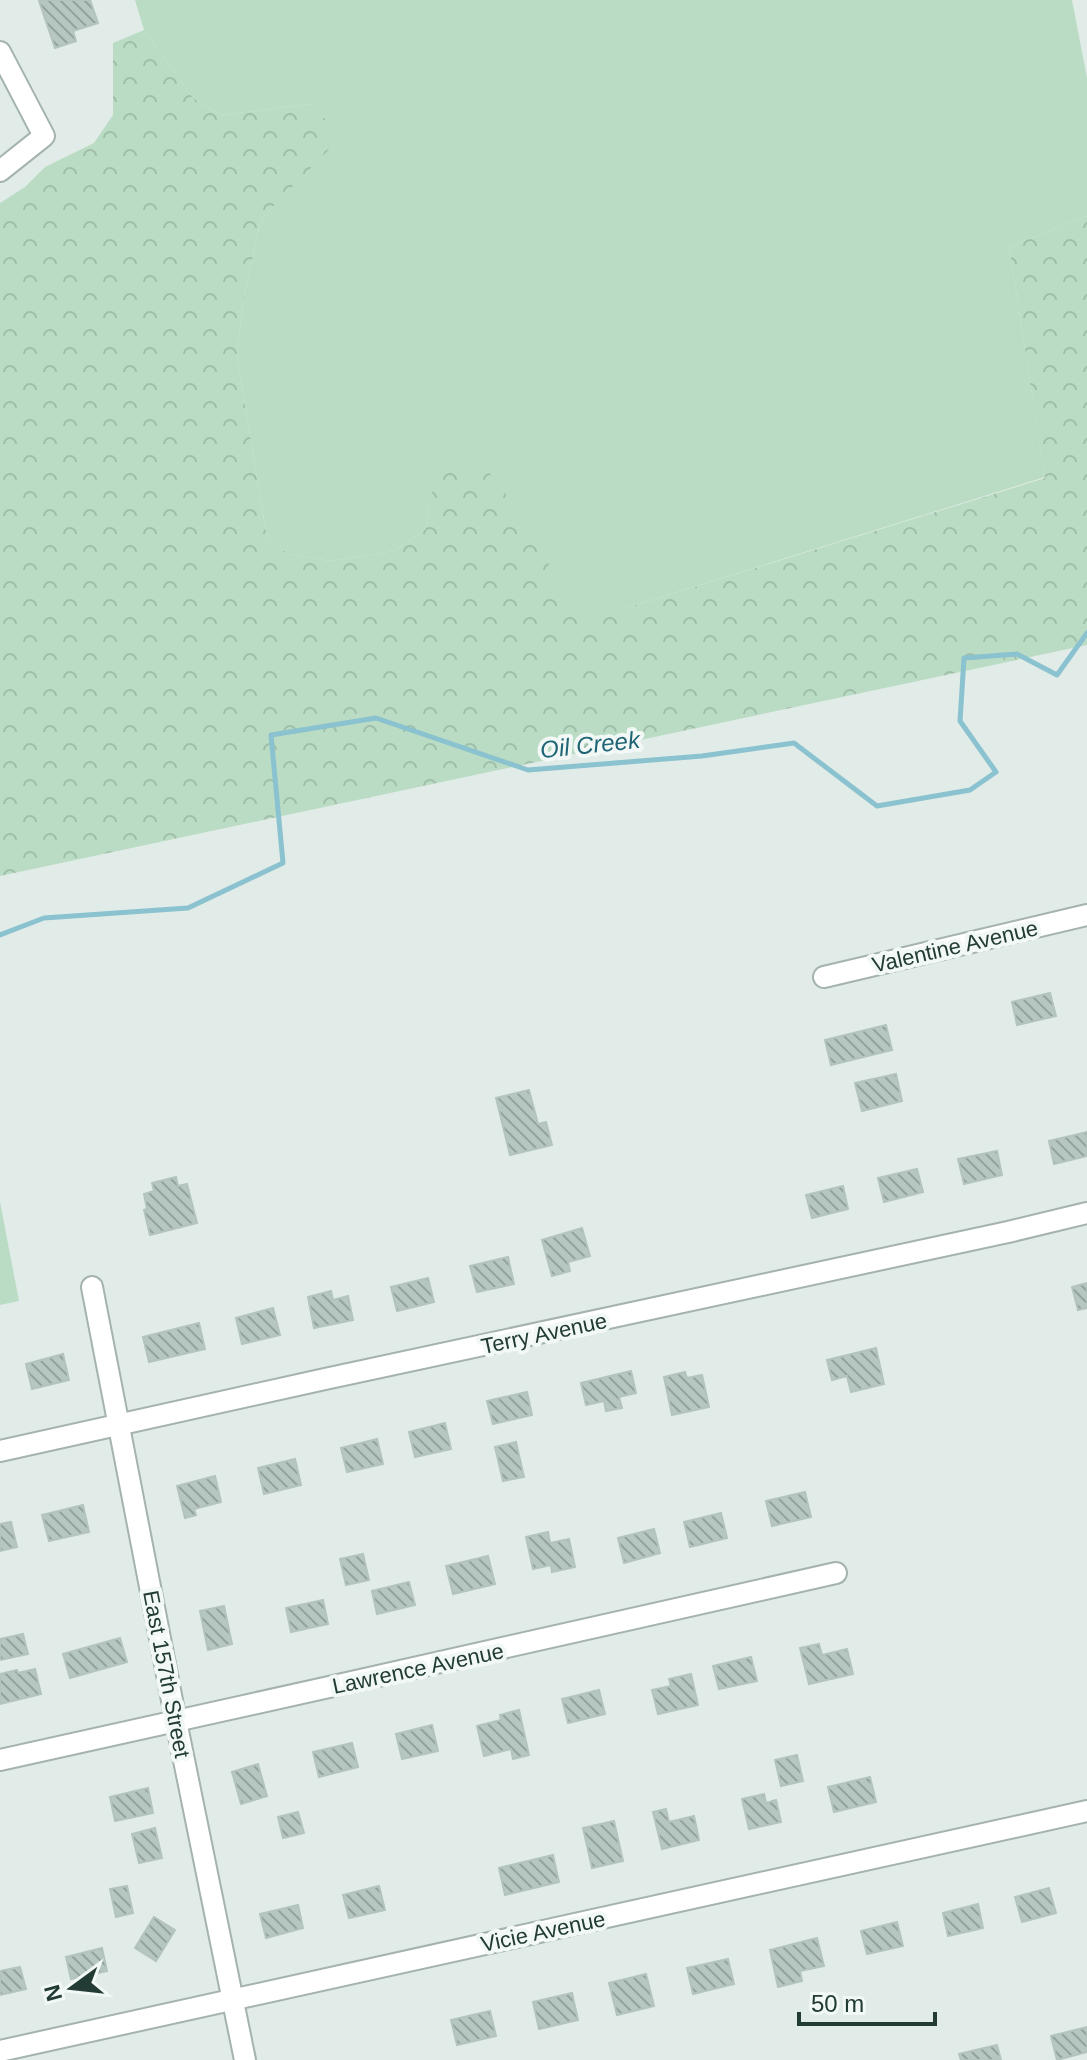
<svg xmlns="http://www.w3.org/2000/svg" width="1087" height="2060" viewBox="0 0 1087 2060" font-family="Arial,sans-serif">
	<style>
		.green { fill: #badcc4 }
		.forest { fill: url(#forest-crowns) }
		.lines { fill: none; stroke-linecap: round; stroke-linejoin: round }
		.stream { stroke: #8ac2cf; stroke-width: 5 }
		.building { fill: url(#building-back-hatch); stroke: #b3c4be; stroke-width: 2 }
		.minor-casing { stroke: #a4b3ae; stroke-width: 24 }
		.minor { stroke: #fff; stroke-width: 20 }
		.labels { text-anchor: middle; stroke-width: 8; stroke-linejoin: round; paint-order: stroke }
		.street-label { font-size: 22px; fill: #223b35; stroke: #f1f8f5 }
		.water-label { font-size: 24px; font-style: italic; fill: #1e6475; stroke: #f1f8f5 }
	</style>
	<defs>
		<pattern id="forest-crowns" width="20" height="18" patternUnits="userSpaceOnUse" patternTransform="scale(2)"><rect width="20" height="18" fill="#badcc4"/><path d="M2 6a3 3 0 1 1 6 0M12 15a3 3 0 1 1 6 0" fill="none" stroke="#a0bea9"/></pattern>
		<pattern id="building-back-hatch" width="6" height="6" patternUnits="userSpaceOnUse" patternTransform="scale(2)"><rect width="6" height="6" fill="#b6c6c0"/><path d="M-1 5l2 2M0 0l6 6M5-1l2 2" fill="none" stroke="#94a29d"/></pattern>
	</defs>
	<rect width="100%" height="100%" fill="#e1ebe7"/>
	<g class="green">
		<polygon points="135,0 1072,0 1087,78 1087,216 1009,247 1045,477 620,610 576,610 504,492 483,465 429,501 426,529 394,551 330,561 288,554 267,538 237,356 243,302 261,219 341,136 310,104 221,115 193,98 144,30"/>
		<polygon points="0,1202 19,1301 0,1305"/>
	</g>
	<polygon class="forest" points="144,30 193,98 221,115 310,104 342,136 261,219 243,302 237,356 267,538 288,554 330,561 394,551 426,529 429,501 439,475 460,466 483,465 504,491 576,609 620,610 1045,478 1009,247 1087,216 1087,645 0,876 0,203 25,187 45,167 94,143 113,115 113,43"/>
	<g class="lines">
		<polyline class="stream" points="0,935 44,918 188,908 283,863 271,735 376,718 528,770 702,756 794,743 877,806 970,790 996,772 960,721 964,658 1017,654 1057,675 1087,633"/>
	</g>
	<g class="building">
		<polygon points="42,0 90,0 98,23 73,31 76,41 55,48 39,1"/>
		<polygon points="1050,993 1056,1016 1017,1025 1012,1002"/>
		<polygon points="886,1025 892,1050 831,1065 825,1040"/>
		<polygon points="896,1074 902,1101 862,1111 855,1083"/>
		<polygon points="529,1090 538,1124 546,1122 552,1145 510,1155 496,1098"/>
		<polygon points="1087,1132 1087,1156 1054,1164 1049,1141"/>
		<polygon points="997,1151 1002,1175 964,1184 958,1159"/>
		<polygon points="917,1169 923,1192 884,1202 878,1178"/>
		<polygon points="176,1177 178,1186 187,1184 197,1223 150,1235 144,1210 147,1209 144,1194 154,1191 152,1183"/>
		<polygon points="843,1186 848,1209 812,1218 806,1195"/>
		<polygon points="582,1228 590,1256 568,1262 570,1271 552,1276 542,1240"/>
		<polygon points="508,1257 514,1284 477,1292 470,1266"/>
		<polygon points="428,1278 434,1302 397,1311 391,1287"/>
		<polygon points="1087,1283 1087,1308 1078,1310 1072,1287"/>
		<polygon points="331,1291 333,1300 348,1296 353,1320 314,1328 308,1297"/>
		<polygon points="273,1308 280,1335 242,1344 236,1318"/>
		<polygon points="199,1323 205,1349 149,1362 143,1337"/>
		<polygon points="876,1348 884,1384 851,1392 847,1376 832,1380 827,1360"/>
		<polygon points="63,1354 69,1380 32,1389 26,1364"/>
		<polygon points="631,1371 636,1393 619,1397 622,1408 606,1411 604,1401 586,1405 581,1383"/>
		<polygon points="685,1372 687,1378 702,1375 709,1407 672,1415 664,1377"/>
		<polygon points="527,1392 532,1415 493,1424 487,1401"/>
		<polygon points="445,1423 451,1449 415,1457 409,1432"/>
		<polygon points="377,1439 383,1464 347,1472 341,1448"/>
		<polygon points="516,1442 524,1477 503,1481 495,1447"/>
		<polygon points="295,1459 301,1485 264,1494 258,1468"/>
		<polygon points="215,1476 221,1502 194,1509 196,1515 185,1518 177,1486"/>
		<polygon points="805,1492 811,1517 772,1526 766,1501"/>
		<polygon points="83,1505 89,1532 49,1541 42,1515"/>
		<polygon points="721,1513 727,1538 690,1547 684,1522"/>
		<polygon points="11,1522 17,1547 0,1551 0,1524"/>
		<polygon points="654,1529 660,1553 624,1563 618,1538"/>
		<polygon points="548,1532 550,1543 569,1539 575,1567 552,1572 551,1565 533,1569 526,1537"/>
		<polygon points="363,1554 369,1580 346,1585 340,1559"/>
		<polygon points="488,1556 495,1584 453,1594 446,1566"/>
		<polygon points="409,1582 415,1605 377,1614 372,1591"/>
		<polygon points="323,1600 328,1624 291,1632 286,1608"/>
		<polygon points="224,1606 232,1644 208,1650 200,1611"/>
		<polygon points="23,1634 28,1654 0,1660 0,1639"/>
		<polygon points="120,1638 127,1662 70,1678 63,1654"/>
		<polygon points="819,1644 822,1655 847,1649 853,1674 809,1684 800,1648"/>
		<polygon points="751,1657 757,1681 719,1689 713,1666"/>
		<polygon points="35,1669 41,1694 0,1704 0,1674 17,1670 18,1673"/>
		<polygon points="691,1674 698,1705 658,1714 652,1690 671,1686 669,1679"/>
		<polygon points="599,1690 605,1714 568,1723 562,1699"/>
		<polygon points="519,1710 529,1755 513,1759 511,1749 484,1756 477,1726 501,1720 500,1715"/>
		<polygon points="432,1725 438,1751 402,1759 396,1734"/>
		<polygon points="352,1743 358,1767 319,1777 313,1752"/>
		<polygon points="797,1755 803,1781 781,1786 775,1760"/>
		<polygon points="258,1764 267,1796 241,1804 232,1772"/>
		<polygon points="870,1777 876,1802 834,1812 828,1787"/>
		<polygon points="148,1788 153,1813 115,1821 110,1797"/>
		<polygon points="764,1794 766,1803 776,1800 781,1822 749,1829 742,1799"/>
		<polygon points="666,1809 669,1822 694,1816 699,1840 662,1849 653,1812"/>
		<polygon points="298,1812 304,1833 283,1838 278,1817"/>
		<polygon points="614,1821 623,1861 592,1868 583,1828"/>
		<polygon points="155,1828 162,1858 139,1863 132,1834"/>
		<polygon points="553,1855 559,1882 505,1895 499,1868"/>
		<polygon points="127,1886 133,1913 116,1917 110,1889"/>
		<polygon points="379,1886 385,1910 349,1918 343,1895"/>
		<polygon points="1049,1888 1056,1913 1022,1922 1015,1897"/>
		<polygon points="978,1904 983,1928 948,1936 943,1913"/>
		<polygon points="298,1905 303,1928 266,1938 260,1914"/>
		<polygon points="154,1917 175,1930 156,1961 135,1948"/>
		<polygon points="897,1922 903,1946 867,1954 861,1931"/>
		<polygon points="817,1938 824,1966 800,1971 802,1981 778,1987 770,1950"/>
		<polygon points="102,1948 107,1971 71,1979 66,1957"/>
		<polygon points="728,1959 734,1984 693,1994 687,1968"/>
		<polygon points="20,1967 26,1989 0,1995 0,1971"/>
		<polygon points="646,1974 654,2006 617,2015 609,1983"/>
		<polygon points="572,1993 578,2020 539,2029 533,2002"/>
		<polygon points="490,2011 496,2036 457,2045 451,2020"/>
		<polygon points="1087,2027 1087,2052 1057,2060 1051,2036"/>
		<polygon points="997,2045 1001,2060 961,2060 959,2054"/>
	</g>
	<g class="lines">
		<defs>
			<g id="minor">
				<polyline points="0,52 44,136 0,171"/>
				<polyline points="824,977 1087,915"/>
				<polyline points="92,1287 176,1721 245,2060"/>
				<polyline points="0,1451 325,1379 1008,1232 1087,1213"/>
				<path d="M 0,1760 C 279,1698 557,1637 836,1573"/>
				<polyline points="0,2051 1087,1811"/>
			</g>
		</defs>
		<use href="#minor" class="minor-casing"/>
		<use href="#minor" class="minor"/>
	</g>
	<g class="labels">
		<g class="street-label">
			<text transform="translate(955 946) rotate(-13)" y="8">Valentine Avenue</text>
			<text transform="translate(544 1333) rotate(-12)" y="8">Terry Avenue</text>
			<text transform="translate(418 1668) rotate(-12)" y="8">Lawrence Avenue</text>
			<text transform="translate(167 1674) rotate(79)" y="8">East 157th Street</text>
			<text transform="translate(543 1931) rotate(-12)" y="8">Vicie Avenue</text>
		</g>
		<g class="water-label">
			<text transform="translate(590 745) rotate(-6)" y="8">Oil Creek</text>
		</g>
	</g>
	<g transform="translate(72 1988) rotate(255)" stroke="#f1f8f5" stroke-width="6" paint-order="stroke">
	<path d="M0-6L14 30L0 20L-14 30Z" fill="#223b35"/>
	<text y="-12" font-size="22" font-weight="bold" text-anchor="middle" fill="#223b35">N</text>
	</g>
	<path d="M799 2012v12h136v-12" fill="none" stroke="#223b35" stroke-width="4"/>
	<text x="811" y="2012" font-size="24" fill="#223b35" stroke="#f1f8f5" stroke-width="6" paint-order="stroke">50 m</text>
</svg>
